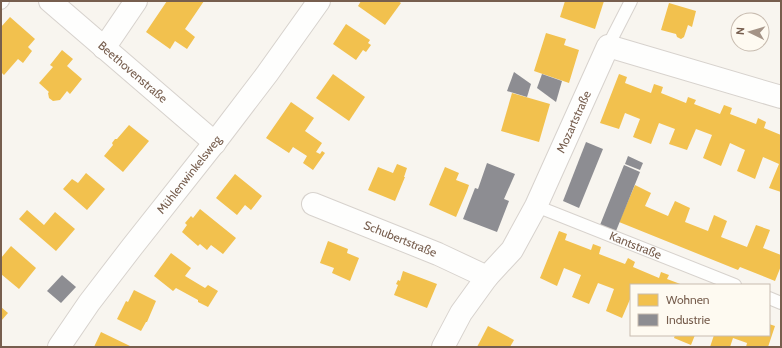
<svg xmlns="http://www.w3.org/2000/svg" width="782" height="348" viewBox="0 0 782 348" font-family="Cabin,sans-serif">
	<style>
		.homes { fill: #f2c14e }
		.industry { fill: #8d8d92 }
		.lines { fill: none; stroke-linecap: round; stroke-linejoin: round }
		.service-casing { stroke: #d7d2cd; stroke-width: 14 }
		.minor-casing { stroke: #d7d2cd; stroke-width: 24 }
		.service { stroke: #fefefd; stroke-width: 12 }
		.minor { stroke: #fefefd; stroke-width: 22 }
		.labels { text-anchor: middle; stroke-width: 4; stroke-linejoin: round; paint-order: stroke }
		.street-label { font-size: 12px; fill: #775e4e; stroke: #fefaf1 }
	</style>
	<rect width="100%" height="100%" fill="#f8f5ef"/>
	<g class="homes">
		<polygon points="167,1 204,1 185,29 195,37 187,49 175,41 170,49 146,32"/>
		<polygon points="361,1 398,1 401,3 385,25 358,6"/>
		<polygon points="565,1 604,1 595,29 560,17"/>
		<polygon points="669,3 696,11 692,27 688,25 684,37 681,39 677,37 676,34 661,30"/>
		<polygon points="10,17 35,39 28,47 32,51 23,63 18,59 4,75 1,72 1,27"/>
		<polygon points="346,24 370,40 368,43 371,45 366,52 363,50 356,60 333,44"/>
		<polygon points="546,33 566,39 564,45 579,50 569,83 534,71"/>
		<polygon points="62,50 73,59 67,66 82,79 70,94 67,91 60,100 53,101 49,98 48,93 49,92 39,83 53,67 50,65"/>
		<polygon points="333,74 365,97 349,121 316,98"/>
		<polygon points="619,74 627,77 625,83 651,93 654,84 663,87 661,93 686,103 688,97 696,100 694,104 720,114 724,105 732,108 730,114 756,124 758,118 766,122 764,128 781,135 781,192 769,188 779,164 763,157 755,179 737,171 745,150 730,143 721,166 703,158 712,135 696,129 687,150 669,144 675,129 659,123 651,144 633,137 640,119 625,113 619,129 600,123"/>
		<polygon points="512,93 550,104 539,142 501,131"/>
		<polygon points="291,102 314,118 305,131 322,143 316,152 320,154 322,151 325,153 313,170 303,163 307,156 293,147 289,153 266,138"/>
		<polygon points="129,125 149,141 123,172 104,156 113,145 112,143 115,139 117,139"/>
		<polygon points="397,164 407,168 404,177 405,177 395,201 368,190 378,167 393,173"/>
		<polygon points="445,167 459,173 456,180 469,185 467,191 456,217 429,205"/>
		<polygon points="86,173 105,189 87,210 63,189 72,179 78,183"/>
		<polygon points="235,174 262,196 251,210 245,205 237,215 216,198"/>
		<polygon points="635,185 651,193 645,206 668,216 675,201 690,208 685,222 708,231 714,215 727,221 721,237 747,247 756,225 770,230 763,248 781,255 781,266 775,281 740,267 738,270 619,222"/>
		<polygon points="200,209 236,238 223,254 211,245 207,250 200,244 198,246 182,232 187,225 185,223 191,216 193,218"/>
		<polygon points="27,210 44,225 55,212 75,229 56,251 19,219"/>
		<polygon points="559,231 567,234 565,240 591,250 593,244 601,247 599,254 625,264 628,258 635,262 633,267 659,278 661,272 669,275 667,279 683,285 631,285 631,297 622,318 606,311 614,289 598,283 589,304 572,297 581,275 564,268 557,286 540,278"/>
		<polygon points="328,241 348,249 347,253 359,258 350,281 332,273 334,268 320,263"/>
		<polygon points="11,246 36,268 19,289 1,274 1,258"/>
		<polygon points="171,253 191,268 185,276 205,288 208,285 218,291 208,307 198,302 198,300 176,288 173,291 154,276"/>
		<polygon points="403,271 437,284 427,308 394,295 398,285 396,284 398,280 400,281"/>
		<polygon points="134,290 156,301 147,322 146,322 141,331 117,319 126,301 128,302"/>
		<polygon points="1,307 8,313 1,321"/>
		<polygon points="769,324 775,326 768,347 746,347 747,343 733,338 730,347 710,347 714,335 769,335"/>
		<polygon points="488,326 514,340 510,347 477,347"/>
		<polygon points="101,332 130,346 130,347 94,347"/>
		<polygon points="675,335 695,335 691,345 674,338"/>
	</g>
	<g class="industry">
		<polygon points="514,72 531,84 527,97 507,91"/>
		<polygon points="542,74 562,81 556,102 537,88"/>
		<polygon points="586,142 603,149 579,208 563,201"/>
		<polygon points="628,156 643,163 640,170 625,164"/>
		<polygon points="487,163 515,174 504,199 509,201 497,232 463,219 475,188 478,189"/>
		<polygon points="624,165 640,172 616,231 600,225"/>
		<polygon points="62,275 76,287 61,303 47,291"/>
	</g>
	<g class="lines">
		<defs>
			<g id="service">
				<polyline points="1,3 3,1"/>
				<polyline points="608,46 631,1"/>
				<path id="s1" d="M 536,206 L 735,285"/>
				<polyline points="769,298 781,303"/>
			</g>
			<g id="minor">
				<path id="s2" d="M 50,1 L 215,143"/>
				<polyline points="104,48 136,1"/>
				<path id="s3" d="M 313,204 L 438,254 L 487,277"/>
				<path id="s4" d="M 59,347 L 89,303 L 132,247 L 219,137 L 267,74 L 319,1"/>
				<path id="s5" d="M 443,347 L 461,313 L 487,277 L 512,250 L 536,206 L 608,46 L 781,97"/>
			</g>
		</defs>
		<use href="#service" class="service-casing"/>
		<use href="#minor" class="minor-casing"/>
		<use href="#service" class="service"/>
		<use href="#minor" class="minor"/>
	</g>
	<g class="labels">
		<g class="street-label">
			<text dy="4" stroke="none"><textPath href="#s2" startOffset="109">Beethovenstraße</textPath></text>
			<text dy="4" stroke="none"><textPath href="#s5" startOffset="262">Mozartstraße</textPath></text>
			<text dy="4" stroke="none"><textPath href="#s4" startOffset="216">Mühlenwinkelsweg</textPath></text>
			<text dy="4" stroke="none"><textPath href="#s3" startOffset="94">Schubertstraße</textPath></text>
			<text dy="4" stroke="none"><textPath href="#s1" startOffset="107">Kantstraße</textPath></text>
		</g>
	</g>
	<rect width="782" height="348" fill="none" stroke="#775e4e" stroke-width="4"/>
	<rect x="630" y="284" width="140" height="52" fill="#fefaf1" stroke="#c8bcb0"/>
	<rect x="638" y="294" width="20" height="12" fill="#f2c14e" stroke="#c8bcb0"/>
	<text x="666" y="304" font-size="12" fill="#775e4e">Wohnen</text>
	<rect x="638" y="314" width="20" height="12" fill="#8d8d92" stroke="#c8bcb0"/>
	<text x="666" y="324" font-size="12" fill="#775e4e">Industrie</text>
	<g transform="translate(750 32) rotate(275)"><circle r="19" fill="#fefaf1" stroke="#c8bcb0"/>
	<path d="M0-3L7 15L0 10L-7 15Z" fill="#a49386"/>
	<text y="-6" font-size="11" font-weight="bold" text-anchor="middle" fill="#775e4e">N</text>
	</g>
</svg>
